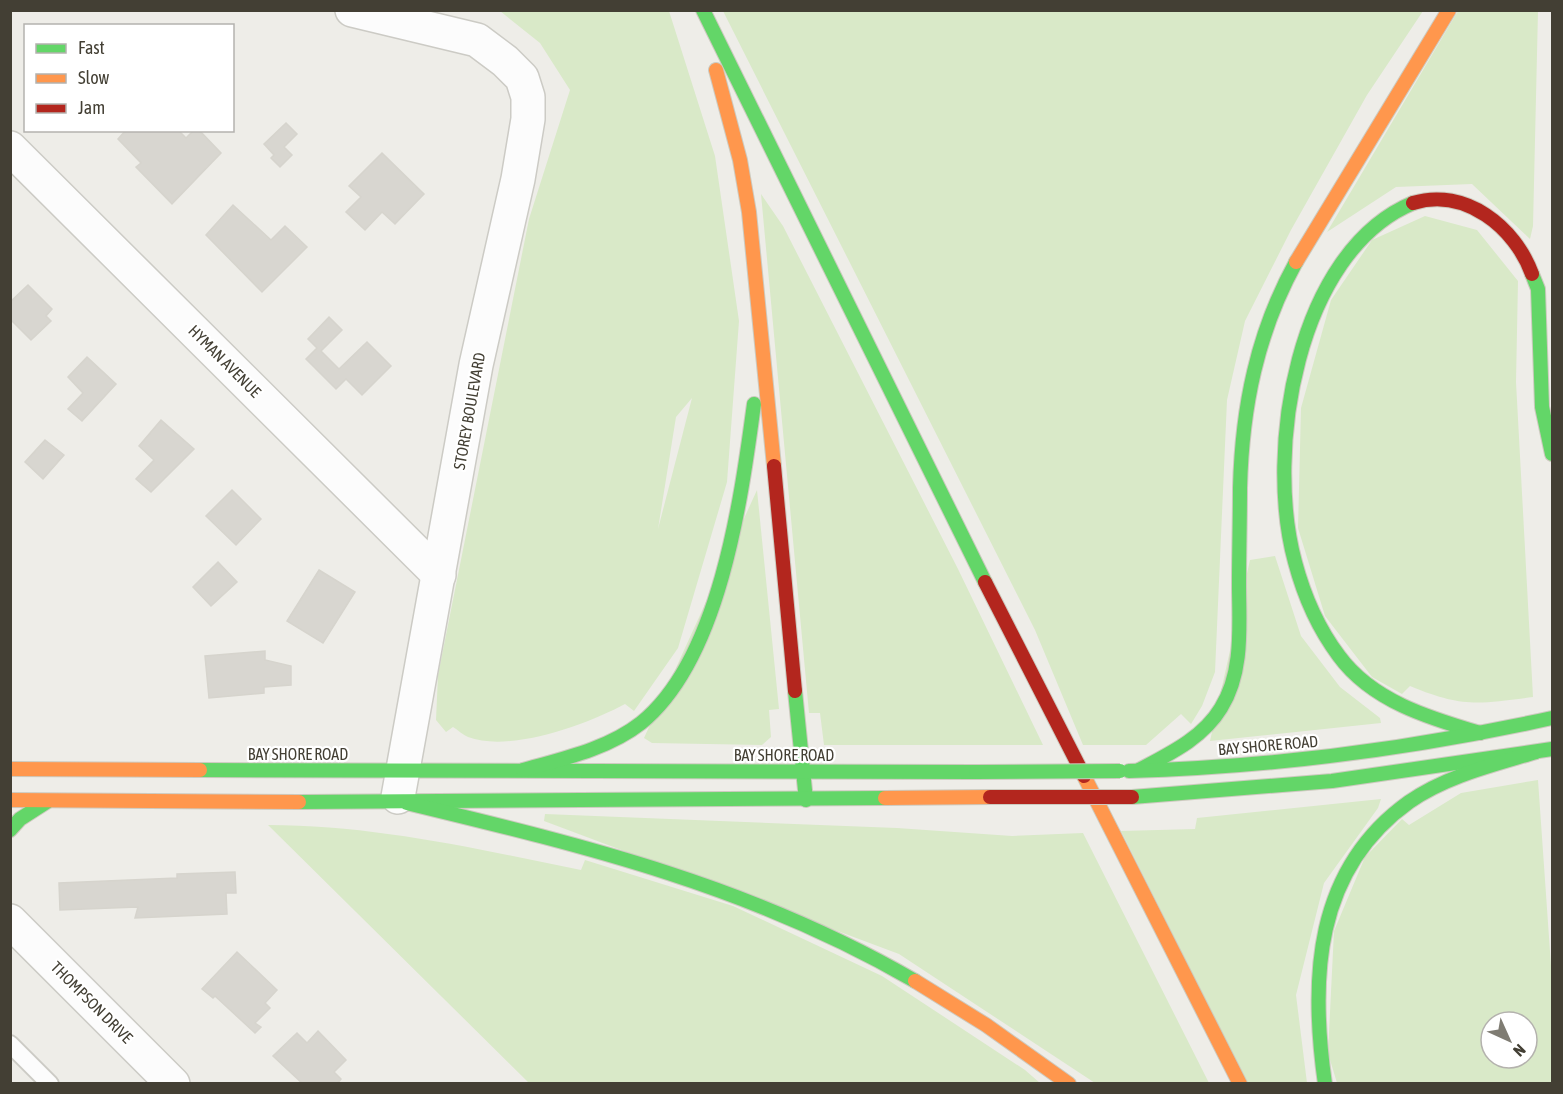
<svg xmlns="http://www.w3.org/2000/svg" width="1563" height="1094" viewBox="0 0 1563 1094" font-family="'Asap Condensed',sans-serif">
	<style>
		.green { fill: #d9e9c8; fill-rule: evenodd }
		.building { fill: #d8d6d0; stroke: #d6d4cd; stroke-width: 1.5 }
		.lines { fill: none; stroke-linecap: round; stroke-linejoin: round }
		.lane-casing { stroke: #cccbc5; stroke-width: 20 }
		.street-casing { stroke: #cccbc5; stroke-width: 36 }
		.fast-casing { stroke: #cdcabf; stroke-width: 16 }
		.slow-casing { stroke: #cdcabf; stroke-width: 16 }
		.jam-casing { stroke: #cdcabf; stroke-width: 16 }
		.lane { stroke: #fcfcfc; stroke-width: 16 }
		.street { stroke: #fcfcfc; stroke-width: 33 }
		.fast { stroke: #63d668; stroke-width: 14 }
		.slow { stroke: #ff974d; stroke-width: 14 }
		.jam { stroke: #b3261e; stroke-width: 14 }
		.fast-bridge-casing { stroke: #cdcabf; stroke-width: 16; stroke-linecap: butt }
		.jam-bridge-casing { stroke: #cdcabf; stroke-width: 16; stroke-linecap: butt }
		.fast-bridge { stroke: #63d668; stroke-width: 14 }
		.jam-bridge { stroke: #b3261e; stroke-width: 14 }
		.labels { text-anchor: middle; stroke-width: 4.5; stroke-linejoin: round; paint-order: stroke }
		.street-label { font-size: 16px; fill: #433f34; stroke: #fff }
	</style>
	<rect width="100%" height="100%" fill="#eeede8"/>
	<g class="green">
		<path d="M 500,11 L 669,11 L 715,156 L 739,321 L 727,482 L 678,648 L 634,711 L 625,704 C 588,724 510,753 468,737 C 463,735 458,730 453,727 L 446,732 L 436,720 L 438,675 L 529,219 L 570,90 L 540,43 ZM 692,398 L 658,529 L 676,417 Z"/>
		<polygon points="723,11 1423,11 1367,95 1291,230 1245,321 1227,400 1215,672 1202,706 1191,724 1181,714 1146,745 1083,745 1035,630"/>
		<polygon points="1458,11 1538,11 1533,226 1530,239 1472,184 1396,187 1327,232"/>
		<polygon points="761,194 783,226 958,569 1043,745 824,745 820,713 809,713"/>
		<path d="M 1425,216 L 1477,230 L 1518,281 L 1516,382 L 1533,697 C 1478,704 1463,708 1410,686 L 1402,694 L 1372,677 L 1325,616 L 1298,528 L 1301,408 L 1331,300 L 1372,240 Z"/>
		<polygon points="757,490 779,709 769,710 771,737 762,745 652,743 644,738"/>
		<polygon points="1275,556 1301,636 1340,687 1380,718 1381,723 1210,741 1250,560"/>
		<path d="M 1538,780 L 1552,980 L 1552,1083 L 1337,1083 L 1328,1053 L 1334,931 L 1365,857 L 1402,819 L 1409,825 L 1461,793 ZM 1491,1022 L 1527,1022 L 1527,1058 L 1491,1058 Z"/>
		<polygon points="1381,799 1378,808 1324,883 1296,995 1307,1083 1247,1083 1121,831 1195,829 1197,818"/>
		<polygon points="545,814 897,828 1012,836 1083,833 1209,1083 1095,1083 899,954 544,821"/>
		<path d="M 268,825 C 374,825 478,849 581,870 L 585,860 L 733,906 L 882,976 L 1025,1070 L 1040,1083 L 529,1083 Z"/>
	</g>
	<g class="building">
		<polygon points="286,123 297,134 284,147 292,155 280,167 271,158 274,155 264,144"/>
		<polygon points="126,130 178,130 186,138 194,130 199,130 221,153 172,204 136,167 141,163 118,139"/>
		<polygon points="382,153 424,194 395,224 382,212 365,230 346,212 361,197 349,186"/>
		<polygon points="233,205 271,240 285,226 307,247 262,292 206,235"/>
		<polygon points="28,285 52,309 46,316 51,321 31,340 10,319 10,302"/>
		<polygon points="329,317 342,330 321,351 339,369 367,342 391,366 362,395 346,379 336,389 306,359 317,348 308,339"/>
		<polygon points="87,357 116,384 82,421 68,409 83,393 68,377"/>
		<polygon points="161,420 194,449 151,492 136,479 154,460 139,446"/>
		<polygon points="45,440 64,455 43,479 25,462"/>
		<polygon points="232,490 261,519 236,545 206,516"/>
		<polygon points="218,562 237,582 211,606 193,587"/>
		<polygon points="319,570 355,592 323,643 287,621"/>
		<polygon points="265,651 265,660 291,666 291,685 264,687 264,693 209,698 205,656"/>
		<polygon points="235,872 236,893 226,893 227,914 135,918 138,907 60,910 59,883 177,878 177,874"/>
		<polygon points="237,952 277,990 265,1003 270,1008 255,1023 261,1027 255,1033 215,996 213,998 202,989"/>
		<polygon points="318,1031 346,1060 334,1072 341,1079 337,1084 303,1084 273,1056 297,1033 307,1043"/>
	</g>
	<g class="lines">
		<defs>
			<polyline id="lane" points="10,1044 50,1084"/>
			<g id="street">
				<polyline points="352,10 477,40 505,61 522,78 528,97 528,119 518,179 476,365 398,797"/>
				<polyline points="10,148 439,575"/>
				<polyline points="10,921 173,1084"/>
			</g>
			<g id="fast">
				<polyline points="703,10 985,582"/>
				<path d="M 1413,203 C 1296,252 1265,452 1295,562 C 1304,596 1318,628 1339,656 C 1372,701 1429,718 1480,733"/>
				<polyline points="1532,274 1538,289 1542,407 1552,454"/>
				<polyline points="795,691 806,800"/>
				<polyline points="200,770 976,772"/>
				<path d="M 523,770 C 562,759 608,749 641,723 C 720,659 741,500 754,404"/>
				<path d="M 1139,770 C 1169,754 1203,738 1221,708 C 1244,671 1239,625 1239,584 C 1239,552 1240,520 1240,488 C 1242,407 1257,333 1296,262"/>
				<path d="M 1129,771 C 1272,767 1412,749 1552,718"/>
				<polyline points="1132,797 1332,781 1552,749"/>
				<polyline points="299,802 885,798"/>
				<path d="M 407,803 C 589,847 751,886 915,981"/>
				<polyline points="10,830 20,819 48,801"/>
				<path d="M 1325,1084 C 1310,979 1314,870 1409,802 C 1446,776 1493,765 1536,752"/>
			</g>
			<g id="slow">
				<polyline points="716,70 740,160 749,212 774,466"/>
				<polyline points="1296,262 1449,10"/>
				<polyline points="10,769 200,770"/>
				<polyline points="1084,776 1240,1084"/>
				<polyline points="885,798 990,797"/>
				<polyline points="10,800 299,802"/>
				<polyline points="915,981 986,1025 1069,1084"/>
			</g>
			<g id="jam">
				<path d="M 1413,203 C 1465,187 1515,227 1532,274"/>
				<polyline points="774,466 795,691"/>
				<polyline points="985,582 1084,776"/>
			</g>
		</defs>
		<use href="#lane" class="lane-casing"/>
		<use href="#street" class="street-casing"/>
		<use href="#fast" class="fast-casing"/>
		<use href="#slow" class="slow-casing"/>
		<use href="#jam" class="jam-casing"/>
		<use href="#lane" class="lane"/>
		<use href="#street" class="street"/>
		<use href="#fast" class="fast"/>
		<use href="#slow" class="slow"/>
		<use href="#jam" class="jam"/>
		<defs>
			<polyline id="fast-bridge" points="976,772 1120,771"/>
			<polyline id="jam-bridge" points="990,797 1132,797"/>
		</defs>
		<use href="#fast-bridge" class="fast-bridge-casing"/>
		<use href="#jam-bridge" class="jam-bridge-casing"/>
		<use href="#fast-bridge" class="fast-bridge"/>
		<use href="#jam-bridge" class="jam-bridge"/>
	</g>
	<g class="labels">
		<g class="street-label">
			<text transform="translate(225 361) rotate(45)" y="6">HYMAN AVENUE</text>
			<text transform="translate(469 411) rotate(-80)" y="6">STOREY BOULEVARD</text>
			<text transform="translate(1268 745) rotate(-5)" y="6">BAY SHORE ROAD</text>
			<text x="298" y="760">BAY SHORE ROAD</text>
			<text x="784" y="761">BAY SHORE ROAD</text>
			<text transform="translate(92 1002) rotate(45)" y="6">THOMPSON DRIVE</text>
		</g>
	</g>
	<rect width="1563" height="1094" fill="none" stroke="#433f34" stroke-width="24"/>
	<rect x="24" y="24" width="210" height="108" fill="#ffffff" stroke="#b4b2ae" stroke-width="1.5"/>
	<rect x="36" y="44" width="30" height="9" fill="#63d668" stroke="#b4b2ae" stroke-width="1.5"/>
	<text x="78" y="54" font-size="18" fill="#433f34">Fast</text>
	<rect x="36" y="74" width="30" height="9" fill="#ff974d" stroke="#b4b2ae" stroke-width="1.5"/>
	<text x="78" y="84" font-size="18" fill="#433f34">Slow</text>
	<rect x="36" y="104" width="30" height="9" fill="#b3261e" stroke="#b4b2ae" stroke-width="1.5"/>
	<text x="78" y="114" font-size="18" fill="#433f34">Jam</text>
	<g transform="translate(1509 1040) rotate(135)"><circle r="28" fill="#ffffff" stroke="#b4b2ae" stroke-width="1.5"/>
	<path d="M0-4.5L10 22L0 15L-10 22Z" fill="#7f7c73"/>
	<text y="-9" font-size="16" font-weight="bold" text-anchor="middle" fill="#433f34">N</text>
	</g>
</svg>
